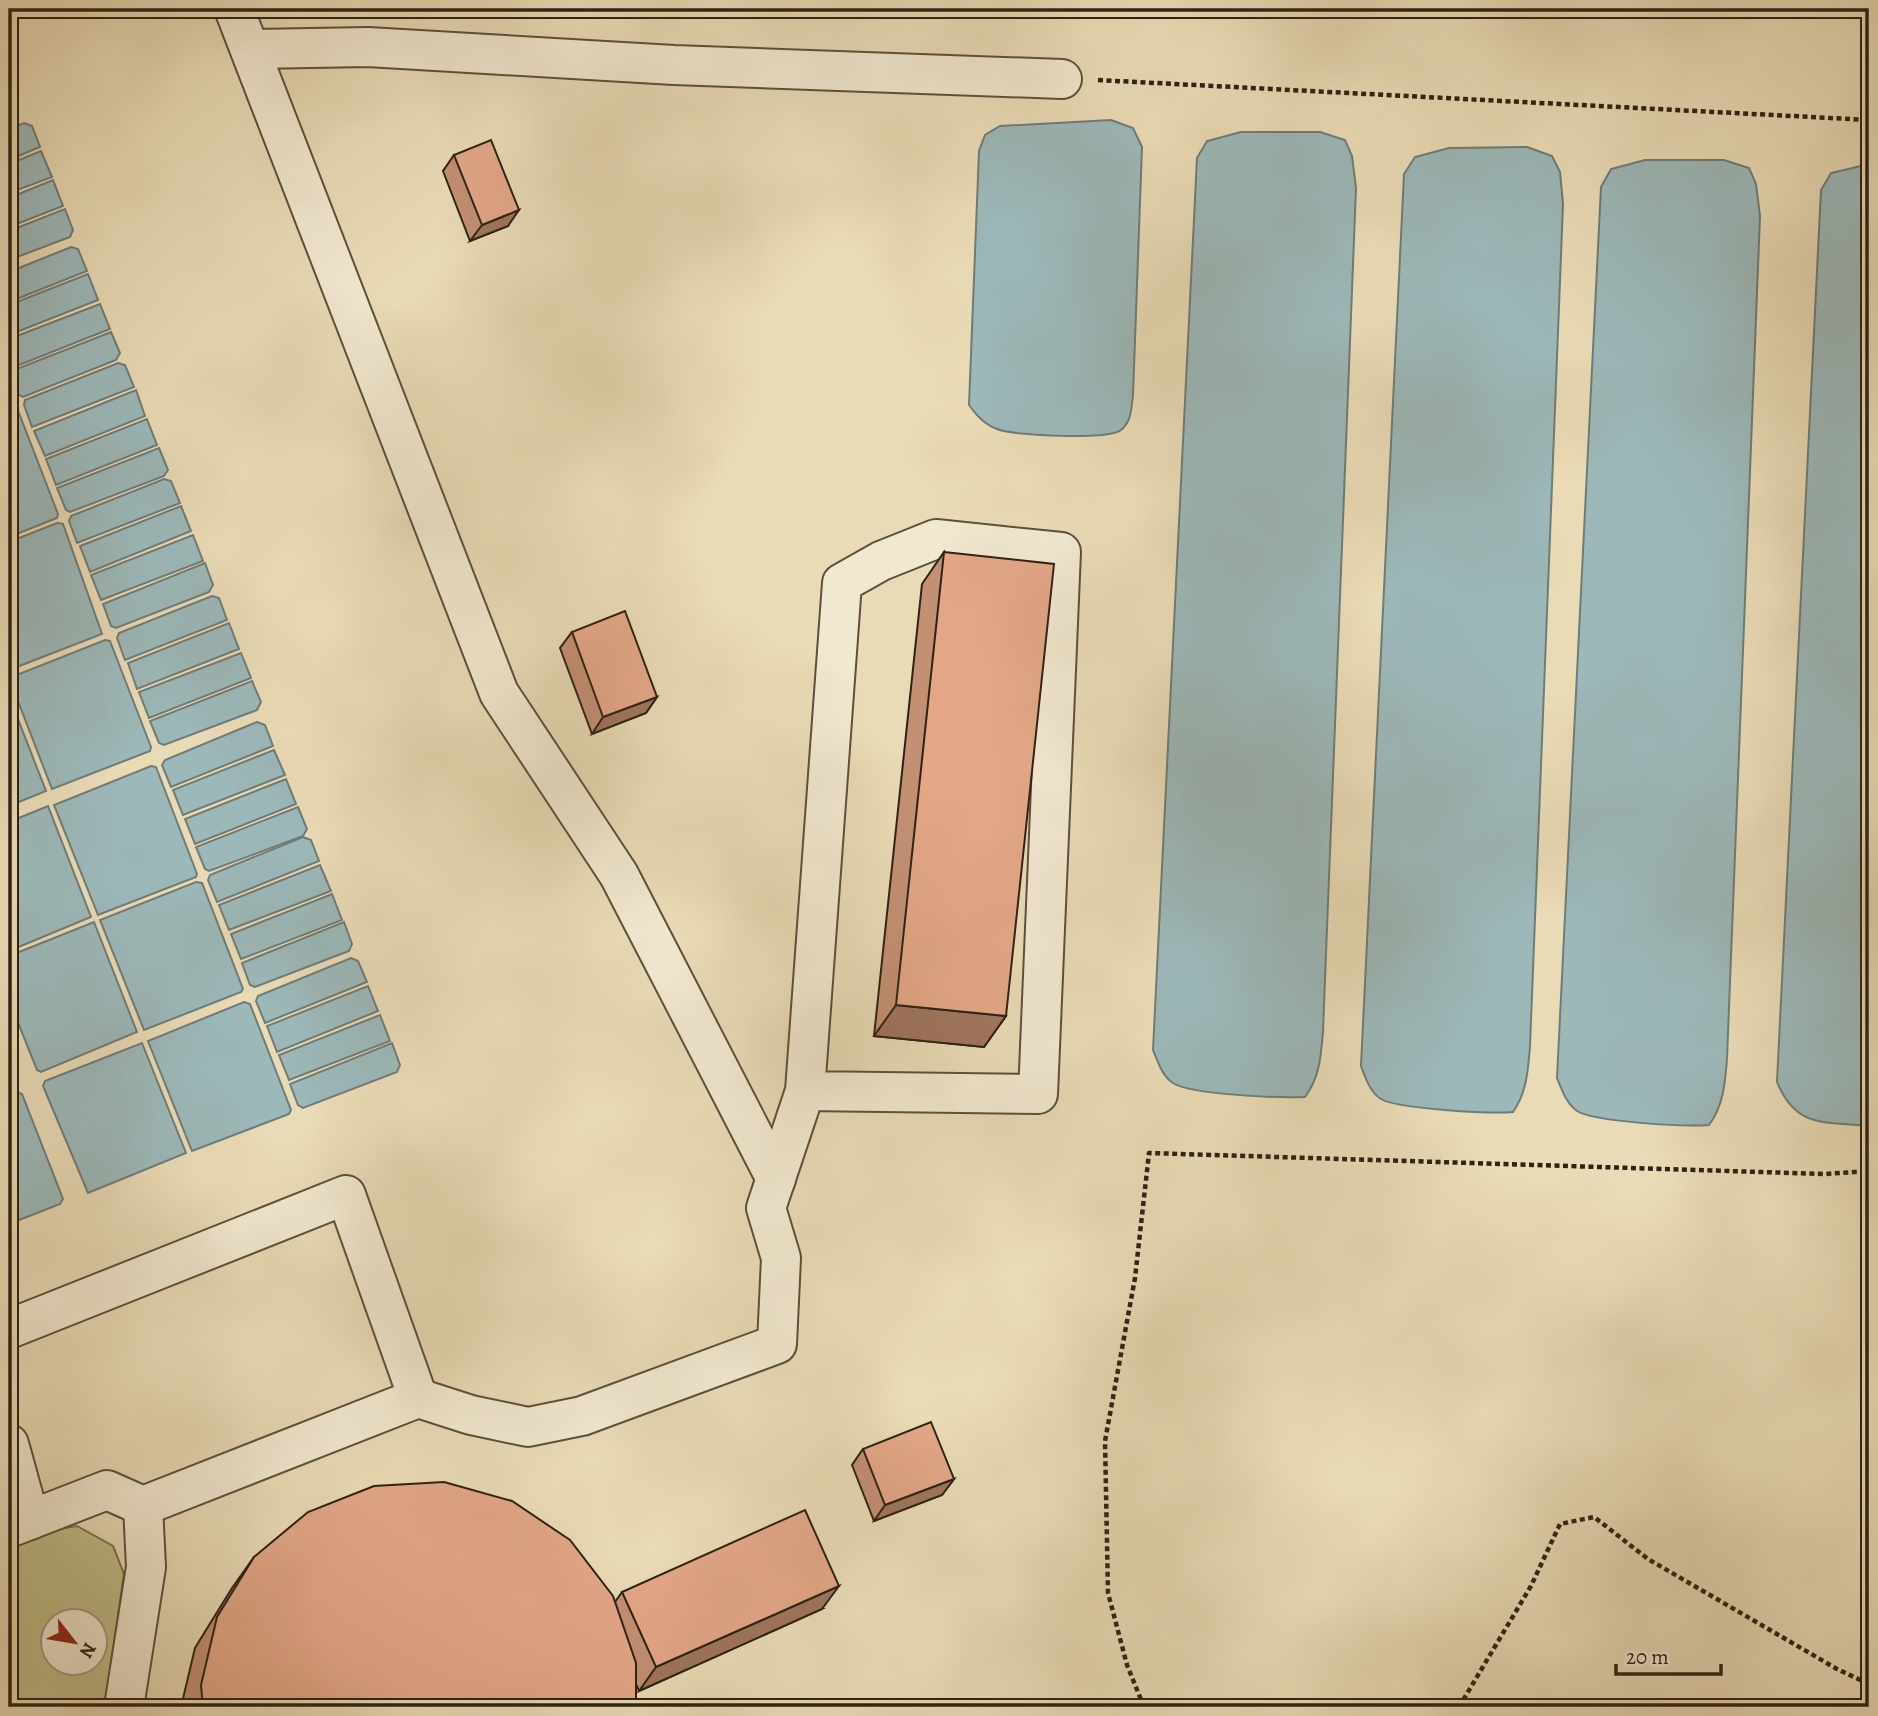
<svg xmlns="http://www.w3.org/2000/svg" width="1878" height="1716" viewBox="0 0 1878 1716" font-family="Alegreya,serif">
	<style>
		.green { fill: #bfbd88; stroke: #76704e; stroke-width: 2; fill-rule: evenodd }
		.water { fill: #9cb8b9; stroke: #707c77; stroke-width: 2 }
		.lines { fill: none; stroke-linecap: round; stroke-linejoin: round }
		.minor-casing { stroke: #5c503c; stroke-width: 42 }
		.path { stroke: #2d2214; stroke-width: 4.5; stroke-dasharray: 5 3.5; stroke-linecap: butt }
		.minor { stroke: #f1e8d0; stroke-width: 38 }
		.wall { fill: #c39074; stroke: #2d2214; stroke-width: 2 }
		.shaded-wall { fill: #9f755e; stroke: #2d2214; stroke-width: 2 }
		.building { fill: #e3a787; stroke: #2d2214; stroke-width: 2 }
	</style>
	<rect width="100%" height="100%" fill="#e9dbb6"/>
	<filter id="stains"><feTurbulence type="fractalNoise" baseFrequency=".00286" numOctaves="4"/><feColorMatrix values="0 0 0 0 .2 0 0 0 0 .09 0 0 0 0 .02 0 0 0 .5 -.17"/></filter>
	<radialGradient id="worn" r=".72"><stop offset=".6" stop-color="#630" stop-opacity="0"/><stop offset="1" stop-color="#630" stop-opacity=".3"/></radialGradient>
	<path class="green" d="M 77,1526 L 113,1546 L 124,1574 L 105,1707 L 9,1707 L 9,1547 L 58,1529 ZM 52,1622 L 94,1622 L 94,1664 L 52,1664 Z"/>
	<g class="water">
		<path d="M 1111,120 L 1133,128 L 1142,147 L 1133,395 C 1131,408 1132,421 1121,430 C 1109,440 1013,436 997,429 C 984,424 977,416 969,405 L 979,151 L 985,135 L 1000,126 Z"/>
		<polygon points="24,123 32,126 40,147 9,160 9,129"/>
		<path d="M 1241,132 L 1320,132 L 1345,140 L 1352,156 L 1356,188 L 1323,1031 C 1321,1055 1320,1077 1305,1097 C 1282,1098 1191,1095 1173,1083 C 1162,1076 1158,1062 1153,1050 L 1197,158 L 1207,141 Z"/>
		<path d="M 1527,147 L 1552,156 L 1560,172 L 1563,204 L 1530,1046 C 1528,1070 1527,1092 1513,1112 C 1490,1114 1398,1109 1381,1099 C 1370,1092 1365,1077 1361,1066 L 1404,174 L 1415,157 L 1449,148 Z"/>
		<polygon points="41,151 52,177 9,193 9,164"/>
		<path d="M 1645,160 L 1724,160 L 1749,168 L 1756,184 L 1760,216 L 1727,1059 C 1725,1082 1724,1105 1709,1125 C 1686,1127 1594,1122 1577,1111 C 1566,1103 1562,1090 1557,1078 L 1601,187 L 1611,169 Z"/>
		<path d="M 1869,164 L 1869,1126 C 1825,1121 1796,1129 1777,1082 L 1821,190 L 1831,173 Z"/>
		<polygon points="53,180 63,206 9,227 9,198"/>
		<polygon points="65,209 73,230 70,237 9,260 9,231"/>
		<polygon points="71,247 78,249 87,271 9,302 9,272"/>
		<polygon points="88,274 98,300 9,335 9,305"/>
		<polygon points="100,304 110,329 9,369 9,339"/>
		<polygon points="111,332 120,353 116,360 23,397 18,394 9,372"/>
		<polygon points="118,363 125,365 134,387 32,427 24,405 25,400"/>
		<polygon points="136,390 145,416 45,456 34,431"/>
		<polygon points="12,407 17,408 58,514 57,518 9,537 9,408"/>
		<polygon points="147,419 157,445 56,485 46,459"/>
		<polygon points="159,448 168,470 164,476 70,512 66,510 57,488"/>
		<polygon points="164,479 171,481 180,503 77,543 69,521 71,516"/>
		<polygon points="181,506 191,531 90,572 80,546"/>
		<polygon points="57,523 63,524 102,634 9,670 9,542"/>
		<polygon points="193,535 203,561 101,600 91,575"/>
		<polygon points="205,563 213,585 209,592 116,628 111,626 103,604"/>
		<polygon points="212,596 219,598 227,620 125,660 117,638 119,633"/>
		<polygon points="229,623 239,649 137,689 128,663"/>
		<polygon points="105,640 110,641 151,747 150,751 52,789 9,678"/>
		<polygon points="241,653 251,678 149,718 139,692"/>
		<polygon points="252,681 261,702 257,710 164,745 159,743 150,721"/>
		<polygon points="9,696 46,791 9,806"/>
		<polygon points="257,722 265,725 273,746 171,787 162,765 165,760"/>
		<polygon points="274,750 285,775 183,815 173,790"/>
		<polygon points="151,766 156,767 197,874 196,877 98,915 54,805"/>
		<polygon points="286,779 296,804 195,844 185,819"/>
		<polygon points="48,806 91,917 9,951 9,822"/>
		<polygon points="298,807 307,829 303,836 209,871 205,869 196,847"/>
		<polygon points="303,837 311,840 319,861 217,902 208,880 210,875"/>
		<polygon points="320,865 331,891 229,930 219,905"/>
		<polygon points="196,882 202,883 243,989 241,992 144,1030 100,920"/>
		<polygon points="332,894 342,920 241,959 231,934"/>
		<polygon points="94,922 137,1032 41,1072 37,1070 9,1000 9,956"/>
		<polygon points="344,922 352,944 349,951 255,987 250,985 242,963"/>
		<polygon points="351,958 358,961 367,982 265,1023 256,1001 258,996"/>
		<polygon points="368,986 378,1011 277,1052 267,1026"/>
		<polygon points="244,1002 250,1004 291,1110 289,1114 192,1151 148,1041"/>
		<polygon points="380,1015 390,1041 289,1080 279,1055"/>
		<polygon points="142,1043 186,1153 88,1193 43,1086 45,1081"/>
		<polygon points="392,1043 400,1065 397,1072 303,1108 298,1105 290,1084"/>
		<polygon points="17,1092 22,1094 63,1199 60,1204 9,1224 9,1095"/>
	</g>
	<g class="lines">
		<defs>
			<g id="minor">
				<polyline points="234,9 499,693 619,875 776,1179"/>
				<polyline points="250,49 368,47 674,65 1062,79"/>
				<polyline points="9,1329 346,1195 418,1398"/>
				<polyline points="9,1444 30,1520"/>
				<polyline points="143,1506 418,1398 471,1415 528,1427 582,1416 777,1344 781,1258 766,1208 805,1091 842,583 881,561 936,539 1061,552 1038,1094 805,1091"/>
				<polyline points="9,1528 107,1490 143,1506 146,1567 124,1707"/>
			</g>
		</defs>
		<use href="#minor" class="minor-casing"/>
		<g class="path">
			<polyline points="1098,80 1869,120"/>
			<polyline points="1144,1707 1127,1665 1108,1593 1105,1441 1135,1278 1149,1153 1825,1174 1869,1171"/>
			<polyline points="1459,1707 1531,1586 1560,1524 1594,1517 1648,1559 1837,1669 1869,1684"/>
		</g>
		<use href="#minor" class="minor"/>
	</g>
	<g class="wall">
		<polygon points="454,155 508,226 470,241 443,171"/>
		<polygon points="944,552 1006,1016 984,1047 874,1036 922,584"/>
		<polygon points="572,632 657,697 646,713 592,734 560,648"/>
		<polygon points="863,1449 954,1479 942,1495 874,1521 852,1465"/>
		<polygon points="254,1557 615,1602 622,1592 822,1609 639,1691 636,1684 636,1707 181,1707 195,1648 232,1588"/>
	</g>
	<g class="shaded-wall">
		<polygon points="519,210 508,226 470,241 482,225"/>
		<polygon points="657,697 646,713 592,734 603,717"/>
		<polygon points="896,1005 1006,1016 984,1047 874,1036"/>
		<polygon points="954,1479 942,1495 874,1521 885,1505"/>
		<polygon points="839,1586 822,1609 639,1691 656,1667"/>
	</g>
	<g class="building">
		<polygon points="491,140 519,210 482,225 454,155"/>
		<polygon points="944,552 1054,564 1006,1016 896,1005"/>
		<polygon points="625,611 657,697 603,717 572,632"/>
		<polygon points="931,1422 954,1479 885,1505 863,1449"/>
		<polygon points="444,1482 512,1501 570,1540 613,1596 636,1663 636,1707 203,1707 201,1685 217,1617 254,1557 308,1512 374,1486"/>
		<polygon points="805,1510 839,1586 656,1667 622,1592"/>
	</g>
	<rect width="1878" height="1716" fill="none" stroke="#e9dbb6" stroke-width="35"/>
	<rect x="10" y="10" width="1857" height="1695" fill="none" stroke="#2d2214" stroke-width="3.5"/>
	<rect x="18" y="18" width="1843" height="1681" fill="none" stroke="#2d2214" stroke-width="2"/>
	<g transform="translate(74 1642) rotate(121)"><circle r="33" fill="#f1e8d0" stroke="#a39985" stroke-width="2"/>
	<path d="M0-5L12 26L0 18L-12 26Z" fill="#8f2418"/>
	<text y="-10" font-size="19" font-weight="bold" text-anchor="middle" fill="#2d2214">N</text>
	</g>
	<path d="M1616 1664v10h105v-10" fill="none" stroke="#2d2214" stroke-width="3.5"/>
	<text x="1626" y="1664" font-size="21" fill="#2d2214" stroke="#f1e8d0" stroke-width="5" paint-order="stroke">20 m</text>
	<rect width="100%" height="100%" filter="url(#stains)"/>
	<rect width="100%" height="100%" fill="url(#worn)"/>
</svg>
